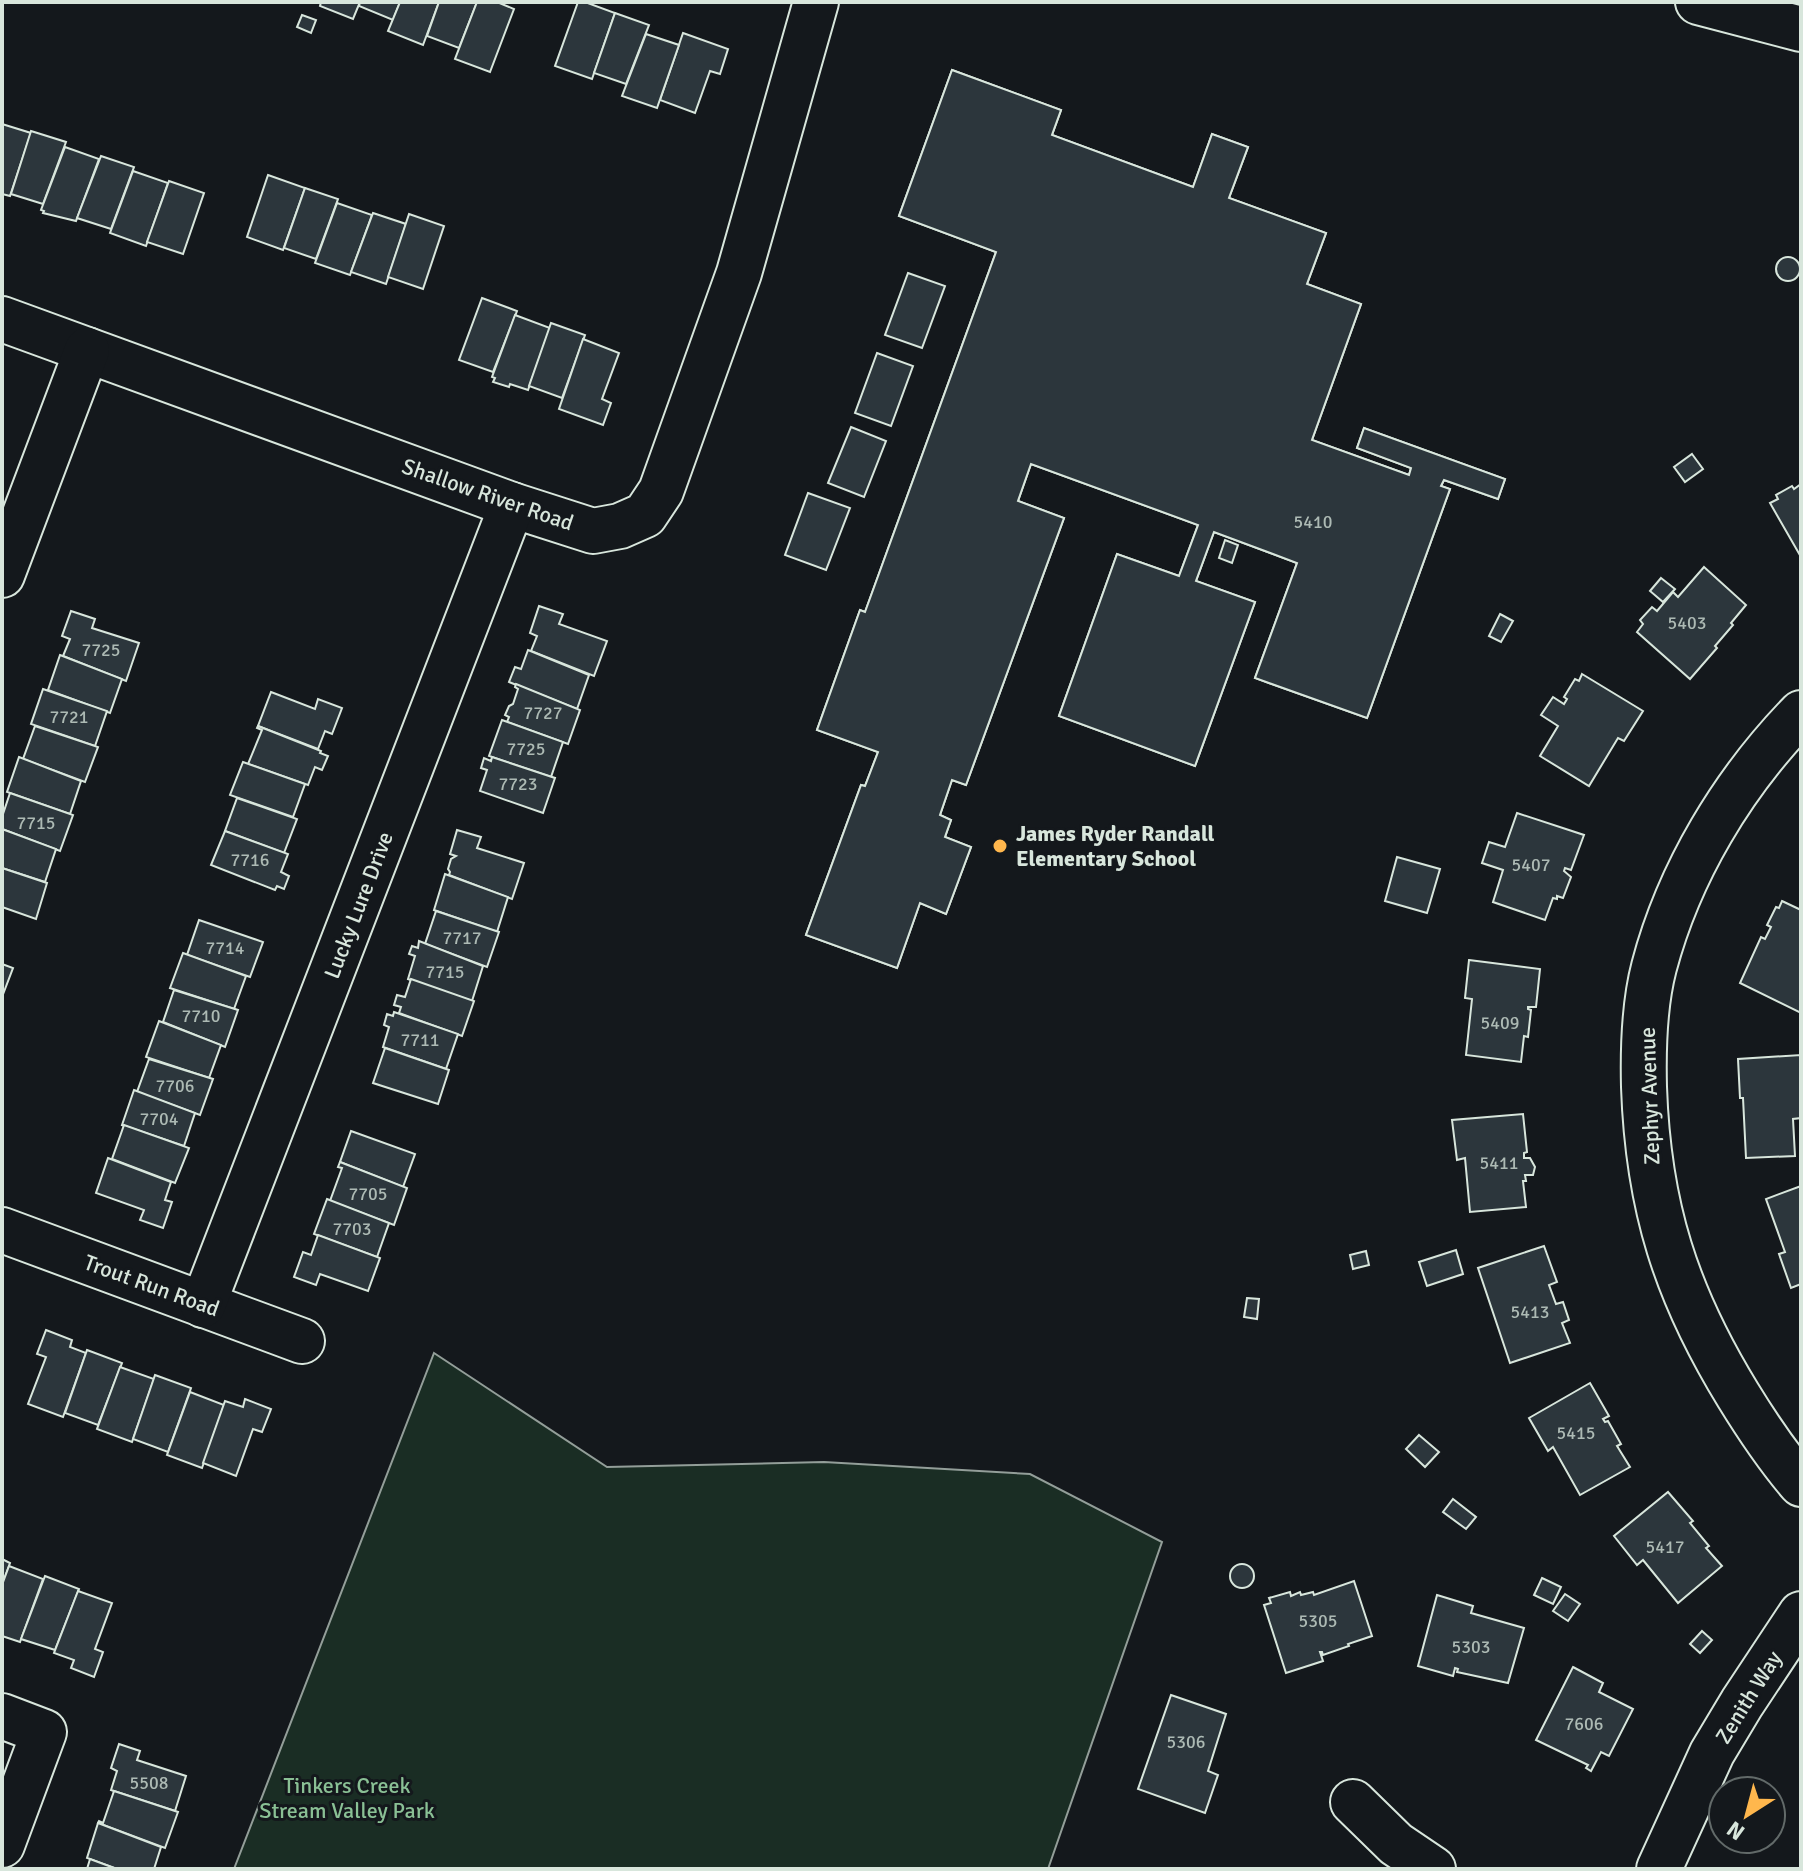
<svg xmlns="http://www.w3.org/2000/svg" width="1803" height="1871" viewBox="0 0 1803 1871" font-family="Signika,sans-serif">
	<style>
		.green { fill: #1a2d24; stroke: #939e99; stroke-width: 2 }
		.building { fill: #2c363c; stroke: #d8e6dc; stroke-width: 2; fill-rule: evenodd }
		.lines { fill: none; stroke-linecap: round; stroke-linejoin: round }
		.minor-casing { stroke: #d8e6dc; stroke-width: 48 }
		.major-casing { stroke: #d8e6dc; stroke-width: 48 }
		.minor { stroke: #14181c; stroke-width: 44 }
		.major { stroke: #14181c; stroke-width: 44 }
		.poi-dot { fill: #ffb74d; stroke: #14181c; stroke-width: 3 }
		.labels { text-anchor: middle; stroke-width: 6; stroke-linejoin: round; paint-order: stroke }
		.number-label { font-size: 18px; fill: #adbab4 }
		.street-label { font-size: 22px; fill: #d8e6dc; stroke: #14181c }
		.poi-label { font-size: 22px; font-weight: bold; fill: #d8e6dc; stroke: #14181c; text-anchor: start }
		.park-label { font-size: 22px; fill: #8ac095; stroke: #14181c }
	</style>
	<rect width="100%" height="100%" fill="#14181c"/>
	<polygon class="green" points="434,1353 607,1467 824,1462 1030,1474 1162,1542 1048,1869 234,1869"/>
	<g class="building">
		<polygon points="321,2 360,2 353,19 320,6"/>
		<polygon points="360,2 400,2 393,20 359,6"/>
		<polygon points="400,2 439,2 423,45 388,31"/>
		<polygon points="439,2 477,2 459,48 427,36"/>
		<polygon points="477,2 497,2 514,9 490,72 455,59"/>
		<polygon points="578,2 585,2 615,13 592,79 555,66"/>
		<polygon points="615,13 649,25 626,84 594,73"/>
		<polygon points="302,15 316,20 311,33 297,27"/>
		<polygon points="683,33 728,49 720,74 710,71 695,113 660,100"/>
		<polygon points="646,34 679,45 657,108 622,96"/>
		<path d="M 952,70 L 1061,110 L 1052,135 L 1193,187 L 1212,134 L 1248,147 L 1229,198 L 1326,233 L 1307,284 L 1361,304 L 1312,440 L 1409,475 L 1411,468 L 1357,448 L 1364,428 L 1505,479 L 1498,499 L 1444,480 L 1441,486 L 1450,489 L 1367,718 L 1255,678 L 1297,563 L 1214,532 L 1196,581 L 1255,602 L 1195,766 L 1059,716 L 1117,554 L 1179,576 L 1198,525 L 1031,464 L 1018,501 L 1064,518 L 966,785 L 952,780 L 940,815 L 951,820 L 945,837 L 971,847 L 946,914 L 920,903 L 897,968 L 806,935 L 861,785 L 865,786 L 878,752 L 817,730 L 860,610 L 865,612 L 996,252 L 899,216 ZM 1152,277 L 1207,296 L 1179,373 L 1124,353 Z"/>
		<polygon points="952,70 1061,110 1052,135 1193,187 1212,134 1248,147 1229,198 1326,233 1307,284 1361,304 1312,440 1409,475 1411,468 1357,448 1364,428 1505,479 1498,499 1444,480 1441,486 1450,489 1367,718 1255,678 1297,563 1214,532 1196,581 1255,602 1195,766 1059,716 1117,554 1179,576 1198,525 1031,464 1018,501 1064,518 966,785 952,780 940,815 951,820 945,837 971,847 946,914 920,903 897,968 806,935 861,785 865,786 878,752 817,730 860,610 865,612 996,252 899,216"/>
		<polygon points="2,124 31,133 10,196 2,194"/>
		<polygon points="31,131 66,142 43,204 11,194"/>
		<polygon points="65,147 99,159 76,221 43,213 44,211 41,210"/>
		<polygon points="101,156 134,167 111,229 77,218"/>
		<polygon points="133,171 168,183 146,246 110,233"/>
		<polygon points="268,175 305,188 283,250 247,237"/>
		<polygon points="169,181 204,193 183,254 147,242"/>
		<polygon points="305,188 338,199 316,259 284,248"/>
		<polygon points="337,203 372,215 350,275 315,263"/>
		<polygon points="373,213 406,224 386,284 351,272"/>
		<polygon points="409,214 444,226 423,289 388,277"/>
		<circle cx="1788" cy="269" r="12"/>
		<polygon points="908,273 945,286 922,348 885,335"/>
		<polygon points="482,298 517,311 493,372 459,360"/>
		<polygon points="515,315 550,328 528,390 510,384 509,387 493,382 495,378 492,377"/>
		<polygon points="551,323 585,335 562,398 529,386"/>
		<polygon points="583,339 619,353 602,399 611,403 603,425 559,409"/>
		<polygon points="877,353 913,366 891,426 855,413"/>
		<polygon points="851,427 886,441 864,497 828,483"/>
		<polygon points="1692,454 1703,469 1685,482 1674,467"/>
		<polygon points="1801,484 1801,557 1770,503 1778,499 1776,495 1792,486 1794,489"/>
		<polygon points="808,493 850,508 826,570 785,555"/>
		<polygon points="1225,540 1238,545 1232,563 1219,558"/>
		<polygon points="1704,567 1746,605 1731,623 1733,625 1715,646 1717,648 1690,679 1637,632 1643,624 1640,620 1652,607 1657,611 1673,592 1678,597"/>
		<polygon points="1661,578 1675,589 1663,602 1650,591"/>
		<polygon points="539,606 563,614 559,624 607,641 594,676 531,651 537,636 530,633"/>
		<polygon points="71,611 95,619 92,628 139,643 126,681 63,656 70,639 62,636"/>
		<polygon points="1500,614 1513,621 1501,642 1489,636"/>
		<polygon points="528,650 589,675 577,709 509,682 515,667 521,669"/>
		<polygon points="60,655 122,679 110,713 48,690"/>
		<polygon points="1582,674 1643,711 1624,741 1618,738 1589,786 1540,756 1558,726 1541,715 1553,697 1564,704 1567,699 1564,697 1575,679 1579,681"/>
		<polygon points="516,684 580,710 568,744 507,722 509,717 505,715 509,706 513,704 518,689 515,687"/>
		<polygon points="43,689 107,711 95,746 31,724"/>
		<polygon points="271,692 315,709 318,699 342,708 332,734 325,731 318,749 258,726"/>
		<polygon points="502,720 563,742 551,777 489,756"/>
		<polygon points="35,726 98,747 85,782 23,759"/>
		<polygon points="258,726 321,751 320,753 328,756 322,770 315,767 308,785 248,764 262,730 257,728"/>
		<polygon points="19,757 81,781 70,814 7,792"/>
		<polygon points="492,757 555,778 543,813 480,791 487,770 481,768 484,758 491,761"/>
		<polygon points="243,762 305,784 293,817 230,795"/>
		<polygon points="10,793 73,815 60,851 2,829 2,817"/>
		<polygon points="237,798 297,819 284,853 225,831"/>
		<polygon points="1517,813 1584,835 1571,870 1565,868 1564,871 1571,877 1563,898 1557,896 1557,899 1553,898 1545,920 1493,902 1503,870 1482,863 1489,842 1505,847"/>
		<polygon points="2,829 56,849 45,882 2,868"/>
		<polygon points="457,830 481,837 477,848 524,863 512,899 449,875 450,872 448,869 451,859 456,856 450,854"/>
		<polygon points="225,831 288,854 281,872 289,876 284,889 277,886 275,890 211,865"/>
		<polygon points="1397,857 1440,869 1427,913 1385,901"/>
		<polygon points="2,868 47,883 36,919 2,907"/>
		<polygon points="445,874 508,897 497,932 434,910"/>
		<polygon points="1782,901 1801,910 1801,1013 1740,983 1761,937 1765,939 1771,927 1767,925 1776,907 1779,908"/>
		<polygon points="436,911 499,932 487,967 425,944"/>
		<polygon points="199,920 263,942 250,977 187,955"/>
		<polygon points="419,941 483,966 472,1001 408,979 415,956 409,954 412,946 418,948"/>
		<polygon points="183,953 246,976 234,1009 170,988"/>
		<polygon points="1469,960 1540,969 1536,1007 1528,1007 1528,1009 1531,1010 1528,1037 1524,1036 1521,1062 1466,1055 1472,999 1465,998"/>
		<polygon points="2,964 13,968 2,997"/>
		<polygon points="411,979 474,1001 462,1036 399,1013 401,1007 394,1005 397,995 405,997"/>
		<polygon points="174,990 238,1010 225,1047 163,1022"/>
		<polygon points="394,1012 458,1034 446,1069 383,1047 389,1027 384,1025 387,1014 393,1016"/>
		<polygon points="159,1021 221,1045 209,1078 146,1057"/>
		<polygon points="385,1048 449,1070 438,1104 373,1083"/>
		<polygon points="1801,1055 1801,1118 1793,1119 1795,1156 1746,1158 1743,1098 1740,1098 1738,1059"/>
		<polygon points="149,1059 213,1079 200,1115 137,1092"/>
		<polygon points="134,1090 195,1113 184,1146 122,1125"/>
		<polygon points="1523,1114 1527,1152 1524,1153 1524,1158 1530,1158 1535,1167 1533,1175 1525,1175 1526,1181 1523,1181 1526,1207 1470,1212 1465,1158 1457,1160 1452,1120"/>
		<polygon points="124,1125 189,1148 175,1183 112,1159"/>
		<polygon points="351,1131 415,1154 403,1187 340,1162"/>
		<polygon points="108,1158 171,1182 165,1200 172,1202 163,1228 140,1220 144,1210 96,1193"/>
		<polygon points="340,1162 407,1188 394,1225 330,1201 342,1168 338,1167"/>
		<polygon points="1801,1186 1801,1284 1791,1288 1779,1254 1785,1252 1766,1199"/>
		<polygon points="327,1199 389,1223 377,1257 314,1234"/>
		<polygon points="318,1235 380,1258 368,1291 320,1274 316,1285 294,1277 303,1252 311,1255"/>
		<polygon points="1544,1246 1557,1282 1549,1285 1556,1304 1563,1302 1569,1320 1562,1323 1570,1343 1510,1363 1478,1268"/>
		<polygon points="1456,1250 1463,1274 1427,1286 1419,1262"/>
		<polygon points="1366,1251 1369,1265 1353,1269 1350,1255"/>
		<polygon points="1247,1298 1259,1299 1257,1319 1244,1317"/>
		<polygon points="46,1330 72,1340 70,1347 86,1353 63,1417 28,1404 46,1357 37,1354"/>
		<polygon points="87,1350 122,1363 98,1425 65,1413"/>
		<polygon points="120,1367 154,1379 132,1442 97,1429"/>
		<polygon points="155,1375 191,1388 168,1452 133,1439"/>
		<polygon points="1590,1383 1609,1416 1603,1419 1605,1422 1608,1421 1621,1444 1617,1446 1630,1467 1580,1495 1553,1447 1548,1451 1529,1418"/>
		<polygon points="190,1392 224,1405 202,1468 167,1455"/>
		<polygon points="245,1399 271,1409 262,1432 253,1429 236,1476 203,1463 225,1401 243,1407"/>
		<polygon points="1419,1435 1439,1452 1425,1467 1406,1449"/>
		<polygon points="1668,1492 1693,1521 1690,1523 1709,1546 1706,1548 1722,1566 1678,1603 1643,1560 1637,1565 1614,1536"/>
		<polygon points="1453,1499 1476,1517 1466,1529 1443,1512"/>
		<polygon points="2,1559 10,1563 2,1585"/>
		<circle cx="1242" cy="1576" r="12"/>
		<polygon points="9,1566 43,1579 20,1642 2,1636 2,1585"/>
		<polygon points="45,1576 79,1589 55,1650 21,1639"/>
		<polygon points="1542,1578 1561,1587 1553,1604 1534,1595"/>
		<polygon points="1354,1581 1372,1636 1348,1644 1349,1646 1323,1655 1322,1652 1320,1652 1323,1661 1286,1673 1264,1605 1271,1603 1269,1598 1290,1592 1291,1596 1300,1592 1301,1595 1313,1592 1314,1595"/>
		<polygon points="78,1591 112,1603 95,1649 103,1652 94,1677 71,1668 74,1660 54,1653"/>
		<polygon points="1565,1594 1580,1604 1568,1621 1553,1611"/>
		<polygon points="1437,1595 1473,1606 1471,1613 1524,1628 1508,1683 1457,1672 1458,1669 1455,1668 1453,1676 1418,1666"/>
		<polygon points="1702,1631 1712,1640 1700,1653 1690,1644"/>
		<polygon points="1573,1667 1603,1683 1599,1692 1633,1709 1609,1756 1601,1752 1591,1771 1586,1768 1588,1765 1536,1740"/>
		<polygon points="1171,1695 1226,1714 1208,1771 1218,1775 1205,1813 1138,1789"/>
		<polygon points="119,1744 140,1751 137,1760 186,1776 175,1811 111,1790 117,1771 111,1768"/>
		<polygon points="114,1791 178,1812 165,1848 98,1823 99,1821 103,1823"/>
		<polygon points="98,1823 161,1847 154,1869 117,1869 87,1858"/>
		<polygon points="90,1859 117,1869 87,1869"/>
	</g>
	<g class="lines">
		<defs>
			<g id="minor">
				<polyline points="2,319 512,505 593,531 620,526 645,515 661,491 739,273 816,2"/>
				<polyline points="2,575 87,350"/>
				<path d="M 1801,713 C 1733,783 1679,872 1654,967 C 1644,1005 1643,1047 1644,1087 C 1648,1206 1676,1294 1738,1395 C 1757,1426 1777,1456 1801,1484"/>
				<polyline points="2,1230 302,1341"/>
				<polyline points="203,1305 512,505"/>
				<polyline points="2,1716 44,1732 2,1845"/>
				<polyline points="1353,1802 1396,1844 1433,1869"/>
				<polyline points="1659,1869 1712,1753 1742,1703 1801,1614"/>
			</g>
			<polyline id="major" points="1698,2 1801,29"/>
		</defs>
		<use href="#minor" class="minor-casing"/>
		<use href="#major" class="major-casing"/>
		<use href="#minor" class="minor"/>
		<use href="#major" class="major"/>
	</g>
	<circle class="poi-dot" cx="1000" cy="846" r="8"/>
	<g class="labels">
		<g class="number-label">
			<text x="1313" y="528">5410</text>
			<text x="1687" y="629">5403</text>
			<text x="101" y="656">7725</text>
			<text x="543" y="719">7727</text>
			<text x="69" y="723">7721</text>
			<text x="526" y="755">7725</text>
			<text x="518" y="790">7723</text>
			<text x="36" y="829">7715</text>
			<text x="250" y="866">7716</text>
			<text x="1531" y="871">5407</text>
			<text x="462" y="944">7717</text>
			<text x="225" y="954">7714</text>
			<text x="445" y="978">7715</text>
			<text x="201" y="1022">7710</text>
			<text x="1500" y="1029">5409</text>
			<text x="420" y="1046">7711</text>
			<text x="175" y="1092">7706</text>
			<text x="159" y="1125">7704</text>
			<text x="1499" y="1169">5411</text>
			<text x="368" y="1200">7705</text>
			<text x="352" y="1235">7703</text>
			<text x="1530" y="1318">5413</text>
			<text x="1576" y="1439">5415</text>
			<text x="1665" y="1553">5417</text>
			<text x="1318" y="1627">5305</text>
			<text x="1471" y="1653">5303</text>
			<text x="1584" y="1730">7606</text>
			<text x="1186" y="1748">5306</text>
			<text x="149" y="1789">5508</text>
		</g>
		<g class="street-label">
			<text transform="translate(488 494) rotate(19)" y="8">Shallow River Road</text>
			<text transform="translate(358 905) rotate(-69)" y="8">Lucky Lure Drive</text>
			<text transform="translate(1649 1096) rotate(-92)" y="8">Zephyr Avenue</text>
			<text transform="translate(152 1285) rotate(20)" y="8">Trout Run Road</text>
			<text transform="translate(1748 1697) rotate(-58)" y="8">Zenith Way</text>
		</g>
		<g class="poi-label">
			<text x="1016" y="841">James Ryder Randall<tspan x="1016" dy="25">Elementary School</tspan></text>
		</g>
		<g class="park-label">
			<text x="347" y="1793">Tinkers Creek<tspan x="347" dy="25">Stream Valley Park</tspan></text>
		</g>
	</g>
	<rect width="1803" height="1871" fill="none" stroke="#d8e6dc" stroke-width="8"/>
	<g transform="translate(1747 1815) rotate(216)"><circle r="38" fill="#14181c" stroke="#626a69" stroke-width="2"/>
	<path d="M0-6L14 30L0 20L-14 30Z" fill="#ffb74d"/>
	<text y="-12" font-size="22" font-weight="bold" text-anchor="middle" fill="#d8e6dc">N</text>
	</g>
</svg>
